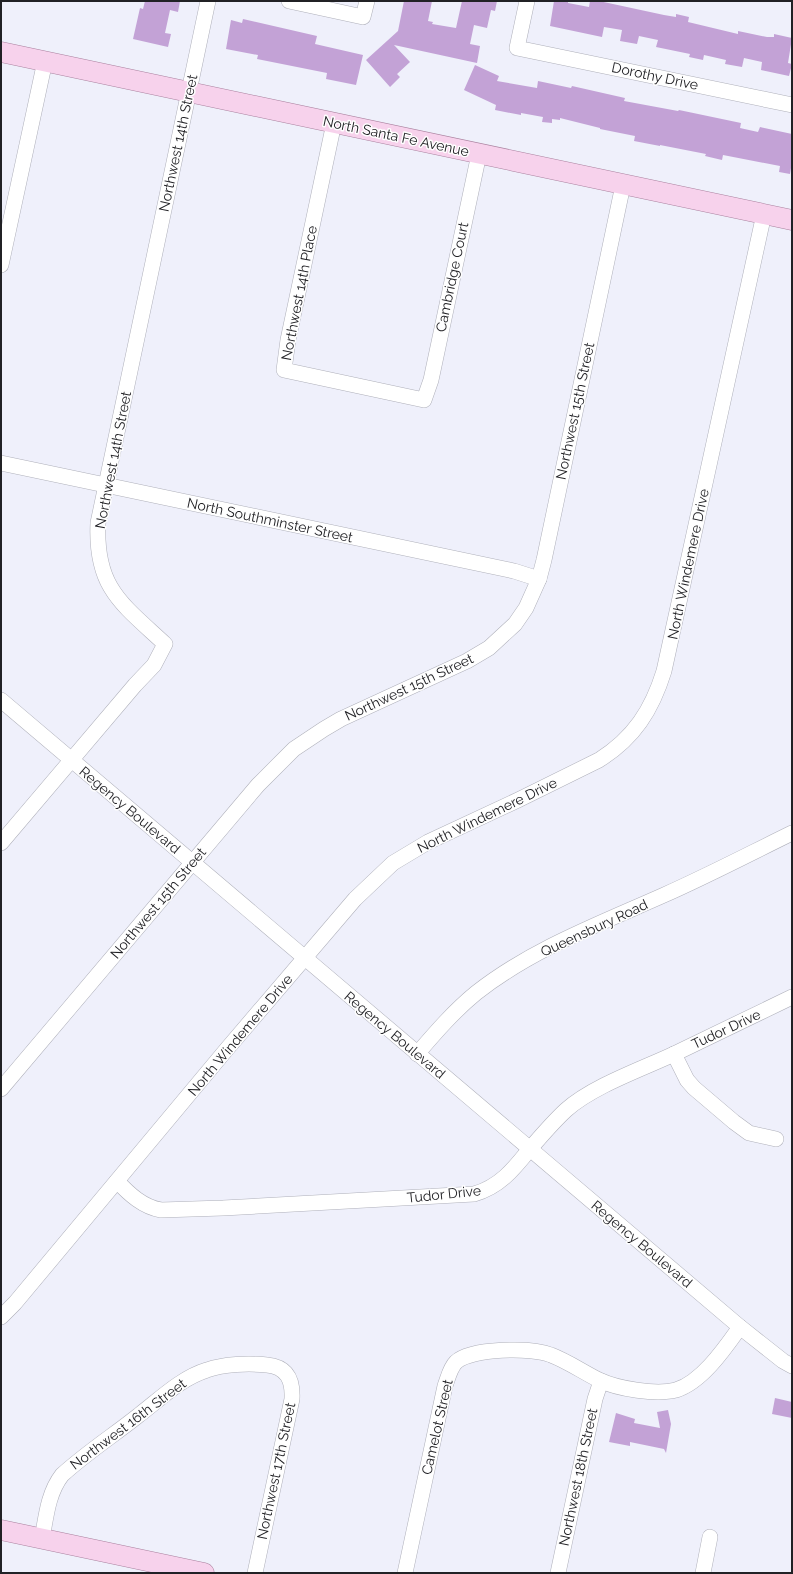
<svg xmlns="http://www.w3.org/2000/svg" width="793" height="1574" viewBox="0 0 793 1574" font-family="Raleway,sans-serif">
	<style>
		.building { fill: #c3a2d6 }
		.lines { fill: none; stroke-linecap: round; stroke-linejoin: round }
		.minor-casing { stroke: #afb0ba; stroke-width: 16 }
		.major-casing { stroke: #a9819e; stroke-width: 21 }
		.minor { stroke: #fff; stroke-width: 15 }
		.major { stroke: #f7d2ec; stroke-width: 20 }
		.labels { text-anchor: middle; stroke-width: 3; stroke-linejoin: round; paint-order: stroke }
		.street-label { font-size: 14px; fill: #212125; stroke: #fefefe }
	</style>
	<rect width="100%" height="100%" fill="#eff0fb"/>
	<g class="building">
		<polygon points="145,1 180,1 178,12 170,10 165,33 171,34 168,47 133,39 140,8 143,9"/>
		<polygon points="404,1 432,1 428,21 433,22 432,24 456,28 462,1 497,1 495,11 491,10 487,28 474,25 470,44 480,46 477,63 394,45 410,62 397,74 400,77 390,87 366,60 398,31"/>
		<polygon points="554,1 568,1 568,3 589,7 590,1 599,1 664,15 676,17 676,14 689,17 688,22 738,34 738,31 767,37 774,37 774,34 792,38 788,63 792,64 789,76 761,70 762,62 744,58 742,67 725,64 726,60 704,55 703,60 689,57 690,54 656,47 658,40 639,36 637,44 620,41 622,30 604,27 602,37 550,26"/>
		<polygon points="243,19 317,36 315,44 363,55 356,85 326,79 327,73 257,59 258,55 226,49 231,20 242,23"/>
		<polygon points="475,65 499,76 497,81 537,88 538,81 571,88 572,86 625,98 624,101 678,111 679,110 741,123 740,128 758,132 760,127 792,134 792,169 791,168 790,174 779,172 780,166 723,155 722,160 705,156 706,154 660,145 660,146 634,141 635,136 600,129 600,128 560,118 560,120 552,119 552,123 542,122 543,117 521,113 521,115 495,110 496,105 464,90"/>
		<polygon points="775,1398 792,1402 792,1418 772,1414"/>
		<polygon points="668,1410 671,1424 666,1453 664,1449 630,1442 630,1446 609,1442 616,1413 635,1419 634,1423 660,1428 657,1412"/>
	</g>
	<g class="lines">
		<defs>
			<g id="minor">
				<polyline points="289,1 363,17 367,1"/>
				<polyline points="527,1 517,48 792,105"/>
				<polyline points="334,123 288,340 284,370 424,400 431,380 479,154"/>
				<polyline points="1,265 45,61"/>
				<polyline points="1,463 514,571 539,579"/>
				<polyline points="1,700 740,1327 783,1361 792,1366"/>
				<path d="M 1,843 L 135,685 L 154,665 L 165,644 C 122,604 95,588 98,523 L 208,1"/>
				<path d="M 417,1054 C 435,1033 454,1011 476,993 C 532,949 599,924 664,895 C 707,876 749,854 792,833"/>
				<polyline points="674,1054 687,1080 694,1088 734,1122 749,1133 776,1139"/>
				<polyline points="1,1089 258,785 294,749 324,729 341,719 467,661 489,648 515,624 526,608 539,579 544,560 623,185"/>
				<path d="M 117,1181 C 129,1194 143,1207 161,1210 L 223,1208 L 474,1194 C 499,1187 513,1170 529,1150 C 541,1136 553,1122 566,1110 C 593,1086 642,1069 674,1054 C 714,1035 753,1016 792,997"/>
				<path d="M 1,1317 L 15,1303 L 226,1050 L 355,899 L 393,863 L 428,842 L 518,800 L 599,760 C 634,738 652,710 664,671 L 764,214"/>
				<path d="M 42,1539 C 46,1517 48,1493 62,1475 C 86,1453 114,1435 139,1415 C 160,1399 181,1378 207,1370 C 224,1364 248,1363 267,1365 C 287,1367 293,1380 292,1399 L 255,1573"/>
				<path d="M 405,1573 L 445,1386 C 448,1378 450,1368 456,1362 C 471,1348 532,1347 551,1355 C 567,1361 583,1372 599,1380 C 618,1389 656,1395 676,1390 C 702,1382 725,1348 740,1327"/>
				<polyline points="558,1573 595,1399 601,1381"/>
				<polyline points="703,1573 710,1537"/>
			</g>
			<g id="major">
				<polyline points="1,52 792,220"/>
				<polyline points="1,1530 204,1573"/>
			</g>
		</defs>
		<use href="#minor" class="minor-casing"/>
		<use href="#major" class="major-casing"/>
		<use href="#minor" class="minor"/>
		<use href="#major" class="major"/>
	</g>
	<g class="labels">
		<g class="street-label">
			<text transform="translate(655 76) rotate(12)" y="5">Dorothy Drive</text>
			<text transform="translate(396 136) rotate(12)" y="5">North Santa Fe Avenue</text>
			<text transform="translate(178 143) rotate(-78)" y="5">Northwest 14th Street</text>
			<text transform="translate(452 277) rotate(-78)" y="5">Cambridge Court</text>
			<text transform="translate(299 293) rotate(-79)" y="5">Northwest 14th Place</text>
			<text transform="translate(575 411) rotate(-78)" y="5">Northwest 15th Street</text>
			<text transform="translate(113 460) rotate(-79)" y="5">Northwest 14th Street</text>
			<text transform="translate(270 520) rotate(12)" y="5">North Southminster Street</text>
			<text transform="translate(688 564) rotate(-78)" y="5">North Windemere Drive</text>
			<text transform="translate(409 687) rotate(-25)" y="5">Northwest 15th Street</text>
			<text transform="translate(130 810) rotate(40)" y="5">Regency Boulevard</text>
			<text transform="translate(487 815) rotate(-26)" y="5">North Windemere Drive</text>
			<text transform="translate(158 903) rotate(-50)" y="5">Northwest 15th Street</text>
			<text transform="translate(594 928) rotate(-25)" y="5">Queensbury Road</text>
			<text transform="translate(726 1029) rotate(-25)" y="5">Tudor Drive</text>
			<text transform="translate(240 1035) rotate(-50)" y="5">North Windemere Drive</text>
			<text transform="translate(395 1035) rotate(40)" y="5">Regency Boulevard</text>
			<text transform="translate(444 1194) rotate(-6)" y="5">Tudor Drive</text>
			<text transform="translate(642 1244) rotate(40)" y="5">Regency Boulevard</text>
			<text transform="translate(128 1424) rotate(-37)" y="5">Northwest 16th Street</text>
			<text transform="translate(437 1427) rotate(-77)" y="5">Camelot Street</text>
			<text transform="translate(276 1471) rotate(-78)" y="5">Northwest 17th Street</text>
			<text transform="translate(578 1477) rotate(-78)" y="5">Northwest 18th Street</text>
		</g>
	</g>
	<rect width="793" height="1574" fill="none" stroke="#212125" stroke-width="4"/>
</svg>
